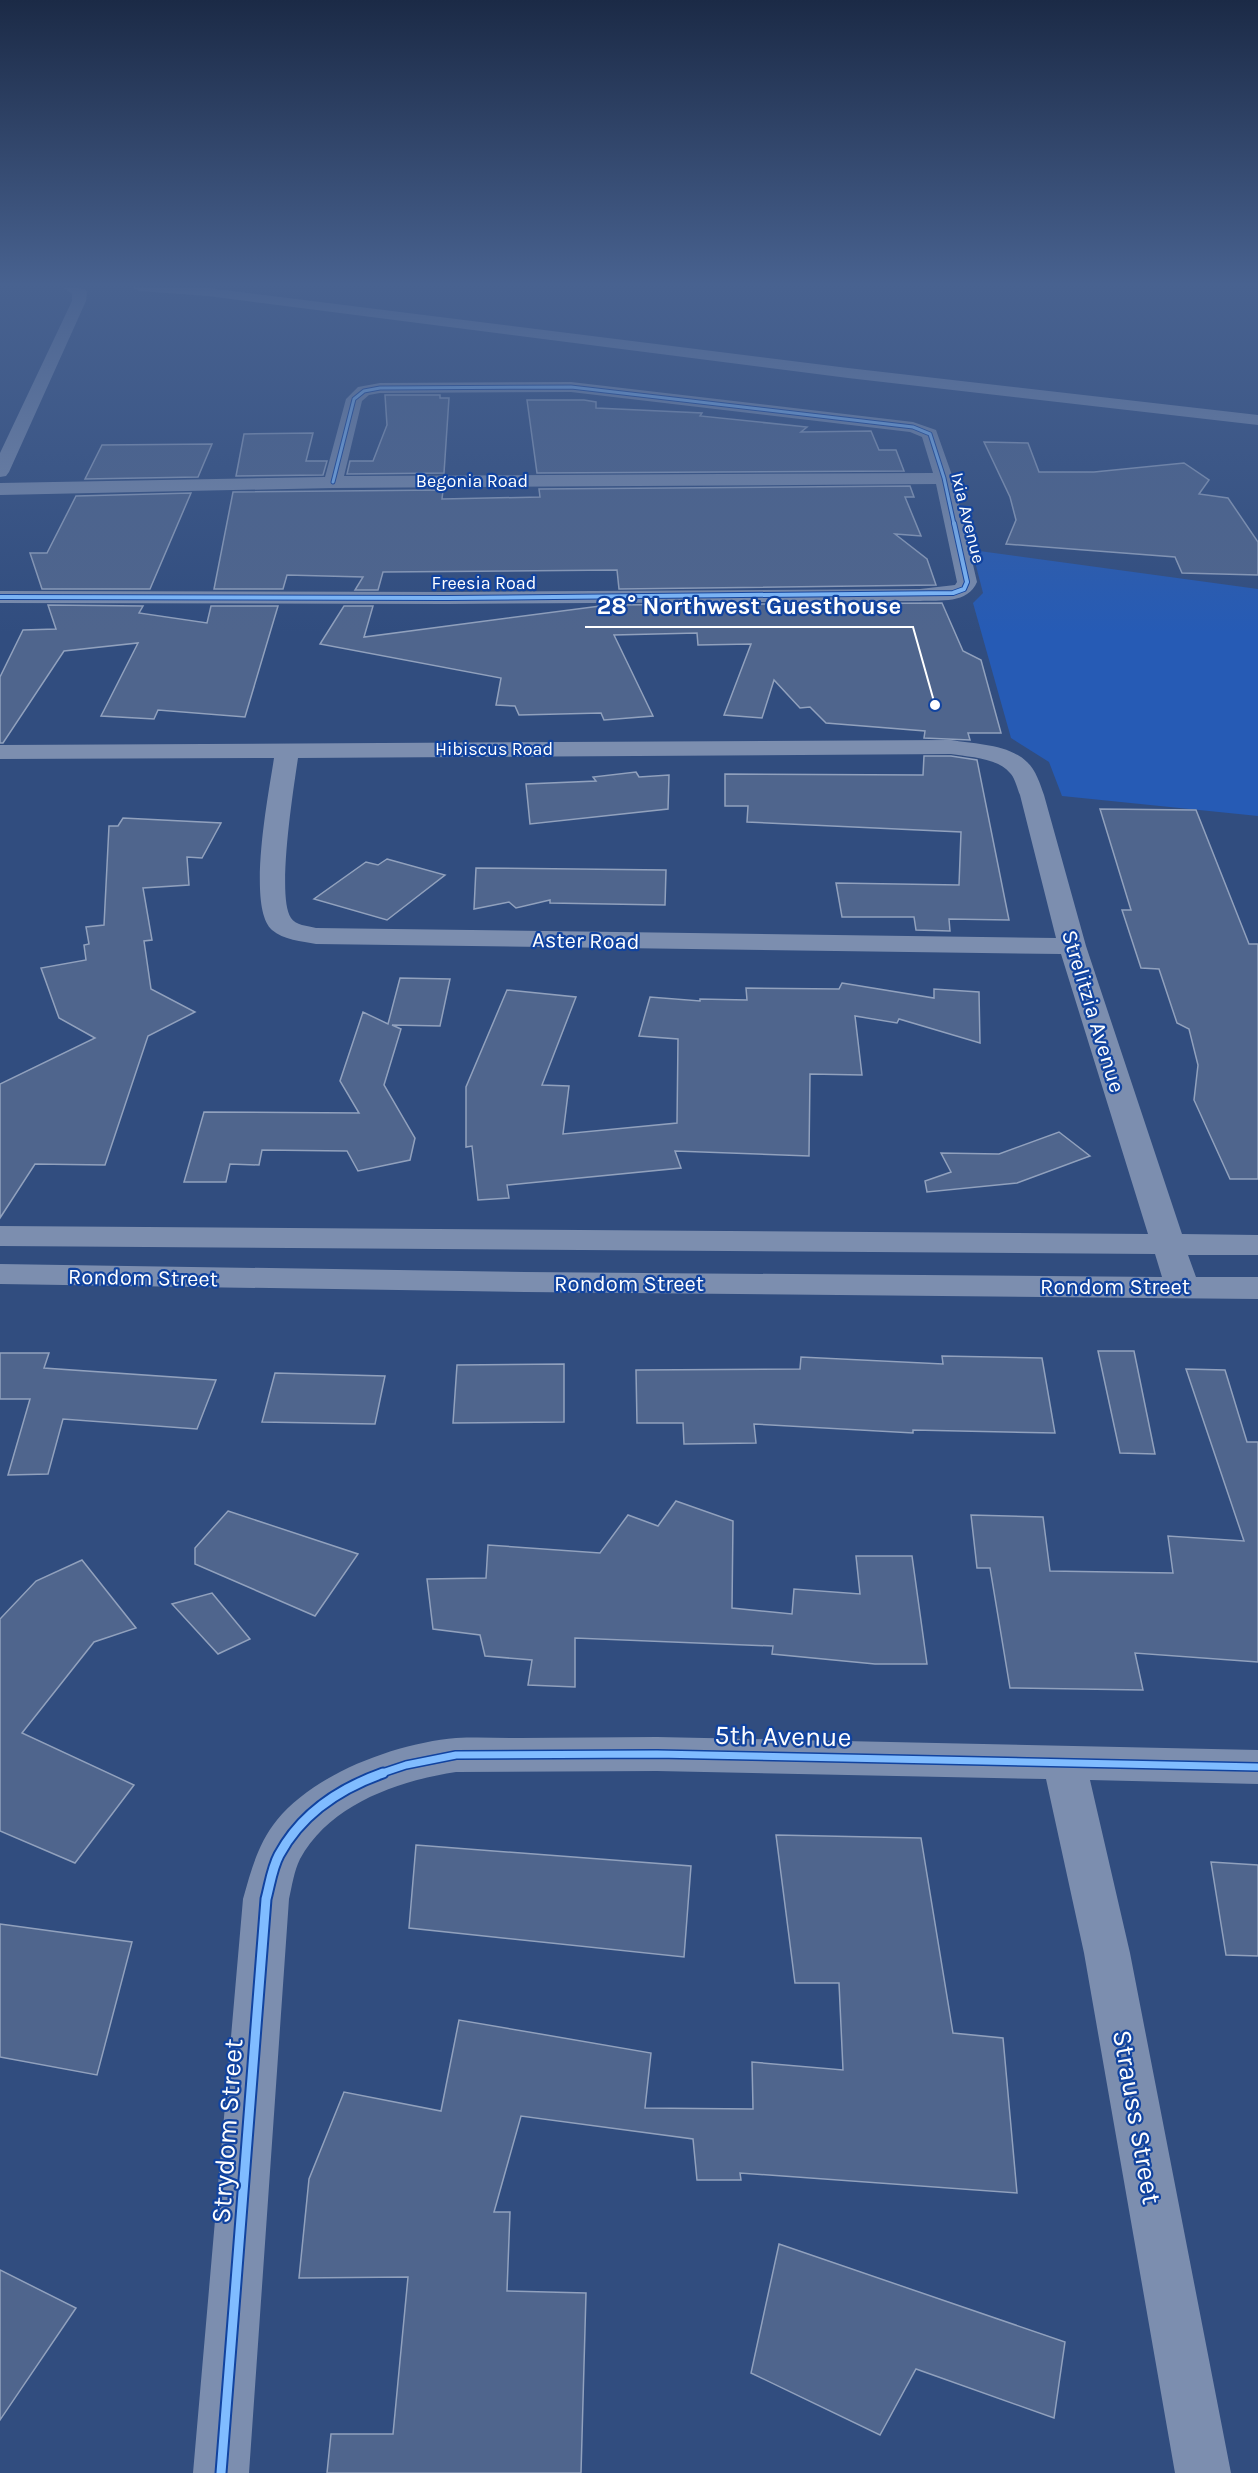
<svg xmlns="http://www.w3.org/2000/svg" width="1258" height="2473" viewBox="0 0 1258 2473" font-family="Karla,sans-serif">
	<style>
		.green { fill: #265bb5 }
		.building { fill: #4f658d; stroke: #91a1bd; stroke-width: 1.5 }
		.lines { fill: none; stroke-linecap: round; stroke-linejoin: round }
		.minor { fill: #7c8eaf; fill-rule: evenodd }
		.cycleway-far3-casing { stroke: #11439f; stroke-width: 5 }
		.cycleway-far2-casing { stroke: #11439f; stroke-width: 6 }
		.cycleway-far1-casing { stroke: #11439f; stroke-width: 10 }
		.cycleway-casing { stroke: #11439f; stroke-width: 13 }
		.cycleway-far3 { stroke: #80bcff; stroke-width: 3 }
		.cycleway-far2 { stroke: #80bcff; stroke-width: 4 }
		.cycleway-far1 { stroke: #80bcff; stroke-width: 7 }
		.cycleway { stroke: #80bcff; stroke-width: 9 }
		.labels { text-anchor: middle; stroke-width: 4.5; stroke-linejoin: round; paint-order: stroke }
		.far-street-label { font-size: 18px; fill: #fff; stroke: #11439f }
		.street-label { font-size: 22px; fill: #fff; stroke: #11439f }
		.near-street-label { font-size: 27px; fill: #fff; stroke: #11439f }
		.leader { fill: none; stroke: #fff; stroke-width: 2 }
		.callout-dot { fill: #fff; stroke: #11439f; stroke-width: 2 }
		.callout-label { font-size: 24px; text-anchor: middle; font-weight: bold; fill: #fff; stroke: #11439f; stroke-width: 4.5; stroke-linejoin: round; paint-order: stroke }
	</style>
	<rect width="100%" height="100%" fill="#314d7f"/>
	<polygon class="green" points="972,550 1258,589 1258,816 1062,796 1049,762 1011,738 973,603 983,593"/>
	<g class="building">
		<polygon points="385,395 440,395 440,398 449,398 444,473 347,474 350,461 373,461 387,425"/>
		<polygon points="527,400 584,400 596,402 596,408 702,413 700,416 807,427 801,432 871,431 879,450 896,450 904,471 537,473"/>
		<polygon points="313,433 306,461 327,461 323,475 236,476 244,434"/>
		<polygon points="984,442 1028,443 1039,472 1094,472 1184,463 1209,480 1199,494 1228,498 1258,542 1258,575 1182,573 1175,557 1006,544 1016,520 1010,497"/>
		<polygon points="212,444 198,477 85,479 102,445"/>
		<polygon points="910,486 914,497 905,497 921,536 895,534 927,559 936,585 619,589 617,570 383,572 378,590 355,590 363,577 287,575 283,589 214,589 233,492 443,490 442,499 540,497 539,489"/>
		<polygon points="191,493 150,589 42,589 30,553 47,553 76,496"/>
		<polygon points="942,603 963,651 981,660 1001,733 968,733 970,740 924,738 925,731 826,723 810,707 800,708 774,680 762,718 724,715 751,644 698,645 697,633 614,635 653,716 604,720 601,713 519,715 515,706 496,705 501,678 320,644 344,606 373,606 364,637 608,605"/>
		<polygon points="48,605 143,606 139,613 207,623 211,606 278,606 245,717 158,710 154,719 101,716 138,643 64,651 3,743 0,743 0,677 23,630 56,629"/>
		<polygon points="924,756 951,756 977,760 1009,920 949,919 950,931 916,930 914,917 842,917 836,883 959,885 961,832 747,822 748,806 725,806 725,774 923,775"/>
		<polygon points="636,772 639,777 669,775 668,809 530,824 526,784 596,781 593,777"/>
		<polygon points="1100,809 1196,810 1249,944 1258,944 1258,1179 1230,1179 1194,1100 1198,1065 1189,1029 1177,1023 1159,969 1141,968 1122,910 1131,910"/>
		<polygon points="123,818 221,823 202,858 187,857 189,885 143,888 152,940 144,941 151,989 195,1012 148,1036 105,1165 35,1164 0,1218 0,1084 95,1038 59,1018 41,968 86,960 84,945 89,944 86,927 104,925 109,826 118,826"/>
		<polygon points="387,859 445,875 387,920 314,899 366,862 378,865"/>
		<polygon points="476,868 666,870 665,905 550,903 550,900 516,908 509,902 474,909"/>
		<polygon points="400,978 450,979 440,1026 392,1025 401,1029 384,1085 415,1138 410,1160 358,1171 347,1151 262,1150 259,1165 230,1164 226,1182 184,1182 204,1112 359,1113 340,1081 363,1012 388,1024"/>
		<polygon points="842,983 934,998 934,989 979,992 980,1043 899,1019 897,1023 855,1016 862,1075 810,1074 809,1156 675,1151 681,1168 507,1185 509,1198 478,1200 472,1146 466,1147 466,1087 507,990 576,997 542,1085 569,1086 563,1134 677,1123 678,1039 639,1036 650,997 700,1001 700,999 747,1000 746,988 839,989"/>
		<polygon points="1059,1132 1090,1156 1017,1183 927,1192 925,1181 951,1172 941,1153 999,1154"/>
		<polygon points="1098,1351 1134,1351 1155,1454 1120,1453"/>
		<polygon points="0,1353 49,1353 44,1368 216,1380 197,1429 63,1419 48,1474 8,1475 30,1399 0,1399"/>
		<polygon points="942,1356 1042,1358 1055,1433 913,1430 913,1433 754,1424 756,1443 684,1444 683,1423 637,1423 636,1370 800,1369 801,1357 943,1364"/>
		<polygon points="564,1364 564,1422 453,1423 457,1365"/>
		<polygon points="1186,1369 1225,1370 1247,1442 1258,1442 1258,1662 1135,1653 1143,1690 1010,1688 990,1568 977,1568 971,1515 1043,1517 1050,1571 1173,1573 1168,1536 1244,1541"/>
		<polygon points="275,1373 385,1376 375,1424 262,1422"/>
		<polygon points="676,1501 733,1521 732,1608 792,1614 794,1589 860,1594 856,1556 912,1556 927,1664 875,1664 772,1654 773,1646 575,1638 575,1687 528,1685 532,1660 485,1656 480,1635 433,1629 427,1579 486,1578 488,1545 600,1553 628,1515 658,1526"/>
		<polygon points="228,1511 358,1554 315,1616 195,1564 195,1548"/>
		<polygon points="82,1560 136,1628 94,1642 22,1733 134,1785 75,1863 0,1831 0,1619 36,1581"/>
		<polygon points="212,1593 250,1639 218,1654 172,1604"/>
		<polygon points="776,1835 921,1838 953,2033 1003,2038 1017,2193 740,2173 741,2180 697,2180 693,2139 521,2116 494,2212 510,2212 507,2291 586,2293 581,2473 327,2473 331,2434 393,2434 408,2277 299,2278 309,2179 344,2092 441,2111 459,2020 651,2053 645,2108 753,2109 752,2062 843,2070 839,1983 795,1983"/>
		<polygon points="416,1845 691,1866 684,1957 409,1928"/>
		<polygon points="1211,1862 1258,1865 1258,1956 1226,1955"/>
		<polygon points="0,1924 132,1942 97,2075 0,2057"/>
		<polygon points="779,2244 1065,2342 1054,2418 916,2369 880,2435 751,2373"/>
		<polygon points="0,2270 76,2308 0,2420"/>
	</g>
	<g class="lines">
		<g class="minor">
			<polygon points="63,287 85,289 87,292 86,301 9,472 6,476 0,477 0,453 72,301 72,294"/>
			<polygon points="132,287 208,288 848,368 1258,415 1258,425 848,378 208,296 139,291"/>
			<path d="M 571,382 L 913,422 L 936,430 L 953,478 L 977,582 C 968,604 940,600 920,601 L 447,604 L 0,603 L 0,591 L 447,592 L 920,589 L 955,585 L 957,582 L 936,484 L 333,488 L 0,495 L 0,483 L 325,477 L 346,399 L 358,387 L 380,383 ZM 571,392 L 910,432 L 922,437 L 933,473 L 344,476 L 362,401 L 369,395 L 380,393 Z"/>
			<path d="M 951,740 C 974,744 1009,744 1027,762 C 1036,770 1040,784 1044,795 L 1086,946 L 1182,1234 L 1258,1235 L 1258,1255 L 1188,1255 L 1196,1277 L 1258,1277 L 1258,1299 L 525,1292 L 0,1284 L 0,1264 L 525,1272 L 1162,1277 L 1155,1254 L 0,1246 L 0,1226 L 1148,1234 L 1061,954 L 316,944 C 302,941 283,940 272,930 C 246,907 269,792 274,758 L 0,759 L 0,745 ZM 951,754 C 969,757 998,758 1010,773 C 1015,778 1017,788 1020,795 L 1056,938 L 316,928 C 308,926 295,925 291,918 C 276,897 294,786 298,758 Z"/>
			<path d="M 657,1737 L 1258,1750 L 1258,1784 L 1090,1780 L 1130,1953 L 1231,2473 L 1175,2473 L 1084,1953 L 1046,1779 L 657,1771 L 456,1772 C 398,1781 330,1804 300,1859 C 294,1871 292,1886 289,1899 L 249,2473 L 193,2473 L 243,1899 C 251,1871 258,1843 277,1820 C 315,1773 397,1743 456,1738 C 477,1737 499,1738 520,1738 C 566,1738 611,1737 657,1737 Z"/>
		</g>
		<defs>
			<polyline id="cycleway-far3" points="333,482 354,399 364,391 380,388 571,387 913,427 930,434 944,478 954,524"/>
			<polyline id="cycleway-far2" points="0,597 447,598 953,593 964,589 967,582 954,523"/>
			<polyline id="cycleway-far1" points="379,1774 406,1765 456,1755 657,1754 1258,1767"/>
			<path id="cycleway" d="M 221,2473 L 266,1899 C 270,1884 272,1868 279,1855 C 301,1814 341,1788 383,1773"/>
		</defs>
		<use href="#cycleway-far3" class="cycleway-far3-casing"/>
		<use href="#cycleway-far2" class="cycleway-far2-casing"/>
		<use href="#cycleway-far1" class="cycleway-far1-casing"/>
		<use href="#cycleway" class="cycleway-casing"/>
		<use href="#cycleway-far3" class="cycleway-far3"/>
		<use href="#cycleway-far2" class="cycleway-far2"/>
		<use href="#cycleway-far1" class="cycleway-far1"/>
		<use href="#cycleway" class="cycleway"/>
	</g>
	<linearGradient id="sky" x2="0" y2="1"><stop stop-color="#1b2a46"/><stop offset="0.45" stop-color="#486290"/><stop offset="1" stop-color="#486290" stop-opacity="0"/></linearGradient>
	<rect width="1258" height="633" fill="url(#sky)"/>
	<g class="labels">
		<g class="far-street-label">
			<text x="472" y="487">Begonia Road</text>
			<text transform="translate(968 518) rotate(76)" y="6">Ixia Avenue</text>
			<text x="484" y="589">Freesia Road</text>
			<text x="494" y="755">Hibiscus Road</text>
		</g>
		<g class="street-label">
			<text transform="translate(586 940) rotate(1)" y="8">Aster Road</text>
			<text transform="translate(1094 1011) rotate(73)" y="8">Strelitzia Avenue</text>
			<text transform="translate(143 1277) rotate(1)" y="8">Rondom Street</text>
			<text x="629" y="1291">Rondom Street</text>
			<text x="1115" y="1294">Rondom Street</text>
		</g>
		<g class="near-street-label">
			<text transform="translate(783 1736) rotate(1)" y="9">5th Avenue</text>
			<text transform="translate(1137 2117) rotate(80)" y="9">Strauss Street</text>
			<text transform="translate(227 2131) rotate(-86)" y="9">Strydom Street</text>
		</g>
	</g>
	<path class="leader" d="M935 705L913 627H585"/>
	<circle class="callout-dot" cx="935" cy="705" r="6"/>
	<g class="callout-label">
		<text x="749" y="614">28° Northwest Guesthouse</text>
	</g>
</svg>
